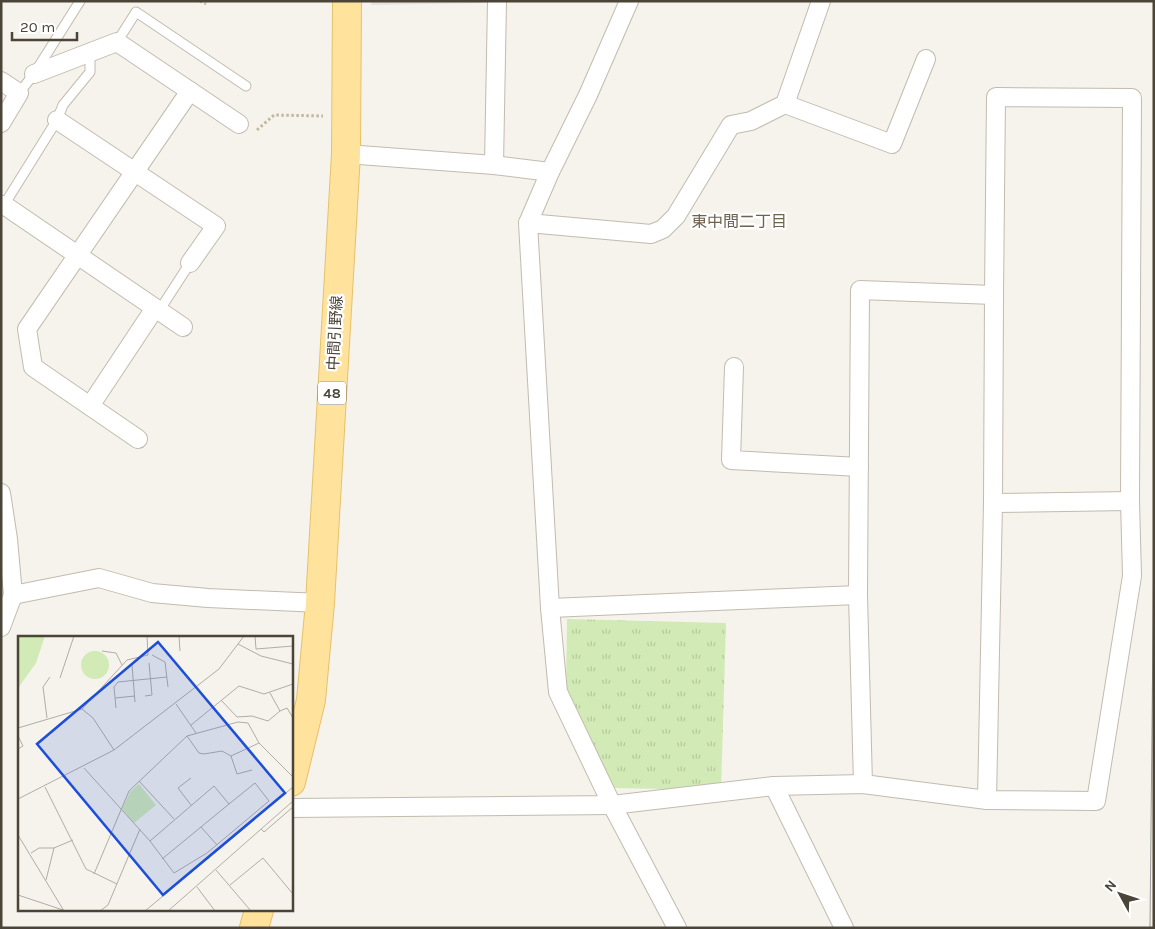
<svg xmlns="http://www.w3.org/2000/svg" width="1155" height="929" viewBox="0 0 1155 929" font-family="Karla,'Noto Sans JP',sans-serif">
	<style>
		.park { fill: url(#park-tufts) }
		.parking { fill: #e5e3e0 }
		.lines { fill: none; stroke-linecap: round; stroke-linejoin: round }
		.service-casing { stroke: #c2bbae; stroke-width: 11 }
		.minor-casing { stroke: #c2bbae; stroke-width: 20 }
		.primary-casing { stroke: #e6c16a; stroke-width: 30 }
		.path { stroke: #c4b79f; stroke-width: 3; stroke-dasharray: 2.5 2.5; stroke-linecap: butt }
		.service { stroke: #fff; stroke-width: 9 }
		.minor { stroke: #fff; stroke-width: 18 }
		.primary { stroke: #ffe39c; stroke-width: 28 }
		.tram { stroke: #9a9a9a; stroke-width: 1 }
		.labels { text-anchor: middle; stroke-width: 4.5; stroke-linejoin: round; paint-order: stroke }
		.shield { fill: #fff; stroke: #817c74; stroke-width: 1 }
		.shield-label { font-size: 14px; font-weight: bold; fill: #4b4439 }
		.street-label { font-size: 15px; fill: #4b4439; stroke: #fff }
		.neighbourhood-label { font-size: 16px; fill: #6e6250; stroke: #fff }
		.inset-road { fill: none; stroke: #b2ada4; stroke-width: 1 }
		.view { fill: #1d4ed8; fill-opacity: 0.15; stroke: #1d4ed8; stroke-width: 2.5 }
		.inset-edge { fill: none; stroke: #4b4439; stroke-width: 2.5 }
	</style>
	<defs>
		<pattern id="park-tufts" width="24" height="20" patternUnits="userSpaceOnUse" patternTransform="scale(1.25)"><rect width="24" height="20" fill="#d2eab5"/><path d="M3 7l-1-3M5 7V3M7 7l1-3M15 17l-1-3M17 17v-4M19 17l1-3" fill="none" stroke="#b6ca9c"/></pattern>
	</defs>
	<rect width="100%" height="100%" fill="#f6f3ec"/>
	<polygon class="park" points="567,619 726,623 721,790 614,788 566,693"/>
	<polygon class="parking" points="372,1 483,1 483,3 371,5"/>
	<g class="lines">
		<defs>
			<g id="service">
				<polyline points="117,42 136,12 246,86"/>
				<polyline points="19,93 34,74 80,1"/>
				<polyline points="4,205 57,120 63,105 90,72 90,52"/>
				<polyline points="159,311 190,263"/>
			</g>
			<g id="minor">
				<polyline points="629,1 588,95 550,172 528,223 550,608 558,692 612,805 677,928"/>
				<polyline points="34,74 117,42 239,124"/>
				<polyline points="1,81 19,93 1,123"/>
				<polyline points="785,104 892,144 926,59"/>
				<polyline points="57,120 216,226 190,263"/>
				<polyline points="346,154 494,165 550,172"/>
				<polyline points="494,165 497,1"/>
				<polyline points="4,205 183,327"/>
				<polyline points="528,223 651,234 663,229 676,216 731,125 751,121 785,104 821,1"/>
				<polyline points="734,367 731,460 859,467"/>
				<polyline points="90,406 155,308"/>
				<polyline points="138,439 33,367 27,329 190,91"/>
				<polyline points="1,493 8,539 13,595 1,627"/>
				<polyline points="993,503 1130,501"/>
				<polyline points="13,595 99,578 152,593 208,598 320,603"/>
				<polyline points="550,608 858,595"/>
				<polyline points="774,786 844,928"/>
				<polyline points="987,800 993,503 994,295"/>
				<polyline points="291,808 612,805 774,786 863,784 987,800 1096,801 1132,576 1130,501 1132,98 996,97 994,295 860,290 858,595 863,784"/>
			</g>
			<g id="primary">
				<polyline points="291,782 311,700 320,603 346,154 347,1"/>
				<polyline points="254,928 259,910"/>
			</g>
		</defs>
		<use href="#service" class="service-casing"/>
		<use href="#minor" class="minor-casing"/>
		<use href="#primary" class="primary-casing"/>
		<g class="path">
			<polyline points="200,1 206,4"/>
			<polyline points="257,130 274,115 323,116"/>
		</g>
		<use href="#service" class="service"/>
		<use href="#minor" class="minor"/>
		<use href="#primary" class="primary"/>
		<polyline class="tram" points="1150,928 1154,527"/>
	</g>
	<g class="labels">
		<rect class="shield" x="318" y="381.5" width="28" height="23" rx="4"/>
		<g class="shield-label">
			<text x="332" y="398">48</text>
		</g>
		<g class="street-label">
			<text transform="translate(335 333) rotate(-87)" y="5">中間引野線</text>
		</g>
		<g class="neighbourhood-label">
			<text x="739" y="227">東中間二丁目</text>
		</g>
	</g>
	<g transform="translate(18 636)">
		<rect width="275" height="275" fill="#f6f3ec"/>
		<path d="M 0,0 L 27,0 L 18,27 L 0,52 ZM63 29a14 14 0 1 1 28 0a14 14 0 1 1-28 0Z" fill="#d2eab5"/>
		<path d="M 121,148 L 138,169 L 116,187 L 104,173 L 112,156 Z" fill="#d2eab5"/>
		<path class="inset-road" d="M 161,0 L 162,15M 237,0 L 238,13 L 275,10M 220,8 L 243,20 L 275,28M 84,15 L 98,17 L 104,29M 134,19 L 147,26 L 150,51M 114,29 L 117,66M 42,42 L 56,0M 127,60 L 134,59 L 131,27M 97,62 L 117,60M 203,64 L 219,81 L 234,80 L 250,85 L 262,75 L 252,57M 158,68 L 178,97M 98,72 L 96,51 L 100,46 L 149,41M 64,73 L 75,82 L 96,114M 262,75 L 269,72 L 275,82M 29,82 L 25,51 L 32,41M 173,89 L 221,50 L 246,58 L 275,48M 0,92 L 64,73 L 109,24 L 130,19 L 129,0M 0,100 L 5,110 L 0,113M 169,100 L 181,117 L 186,118 L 204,115 L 213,120 L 241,107M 213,120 L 219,138 L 234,134M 66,132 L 132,205 L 156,237 L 189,217 L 251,165 L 237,147 L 211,168 L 196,150 L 132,205M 173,142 L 160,152 L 173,169M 121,145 L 156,183M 27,151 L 68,233 L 99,248M 0,163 L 96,114 L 201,33 L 226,0M 183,191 L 199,209M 243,193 L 246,196 L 275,171M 0,199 L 46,275M 13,217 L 21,212 L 36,212 L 55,204M 144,223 L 211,168M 198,234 L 233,275M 76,238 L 111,155 L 169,100 L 220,86 L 230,87 L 241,107 L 275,141M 28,244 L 36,212M 212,249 L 245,222 L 275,258M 179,251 L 197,275M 0,259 L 45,274M 82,275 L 90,269 L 122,193M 127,275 L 275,151M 150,275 L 275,165"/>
		<path class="view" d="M 140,6 L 267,157 L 145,259 L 19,108 Z"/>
		<rect width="275" height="275" class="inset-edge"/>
	</g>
	<rect width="1155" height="929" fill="none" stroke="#4b4439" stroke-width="5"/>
	<g transform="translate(1120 894) rotate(310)" stroke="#ffffff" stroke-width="4" paint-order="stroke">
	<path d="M0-4L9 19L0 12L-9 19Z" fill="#4b4439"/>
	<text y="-8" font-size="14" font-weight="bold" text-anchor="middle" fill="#4b4439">N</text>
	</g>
	<path d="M12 32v8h65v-8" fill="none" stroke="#4b4439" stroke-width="2.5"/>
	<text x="20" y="32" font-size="15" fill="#4b4439" stroke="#ffffff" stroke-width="4" paint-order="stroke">20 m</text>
</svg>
